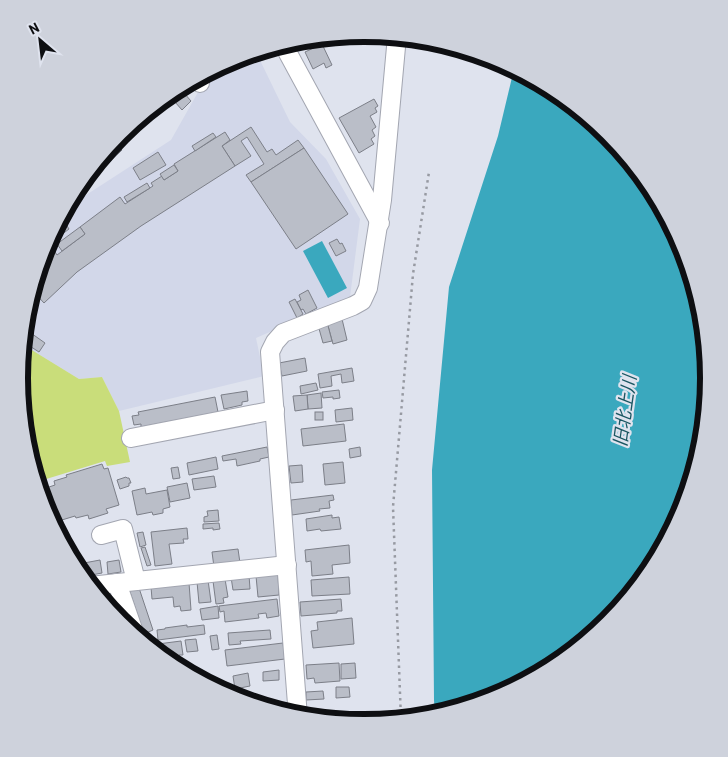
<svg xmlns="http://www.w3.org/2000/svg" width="728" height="757" viewBox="0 0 728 757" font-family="Barlow,'Noto Sans JP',sans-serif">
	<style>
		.built { fill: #d2d7e9 }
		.green { fill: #c9dd7a }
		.water { fill: #3aa8be }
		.building { fill: #babec8; stroke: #7c7f88 }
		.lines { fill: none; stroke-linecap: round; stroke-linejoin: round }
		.minor-casing { stroke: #a3a6b1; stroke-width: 20 }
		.path { stroke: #979aa2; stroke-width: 2.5; stroke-dasharray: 2.5 4; stroke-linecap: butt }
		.minor { stroke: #fff; stroke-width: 18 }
		.labels { text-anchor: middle; stroke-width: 4.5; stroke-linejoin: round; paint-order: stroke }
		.water-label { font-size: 18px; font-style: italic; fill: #1a5662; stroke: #dfe3ee }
		.rim { fill: none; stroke: #0e0f12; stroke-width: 6 }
	</style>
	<rect width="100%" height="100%" fill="#dfe3ee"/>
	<polygon class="built" points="256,52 290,122 326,159 360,219 350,297 256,338 264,376 119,411 102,377 79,379 22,344 25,311 45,246 66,208 171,140 210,71 232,59"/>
	<polygon class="green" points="22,344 79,379 102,377 119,411 130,462 107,466 105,461 43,480 41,473 34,475 25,446 19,378"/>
	<g class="water">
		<polygon points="514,69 556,92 608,135 651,187 683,247 703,311 709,379 703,446 683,511 651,571 608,623 556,666 496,698 435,716 434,700 432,470 449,287 498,136"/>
		<polygon points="322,241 347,288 328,298 303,251"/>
	</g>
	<g class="building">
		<polygon points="322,44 332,65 326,68 324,63 313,69 305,52"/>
		<polygon points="184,93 191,101 182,110 175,102"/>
		<polygon points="374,99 378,106 375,108 377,112 370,116 376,127 372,130 375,136 371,139 374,144 359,153 339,118"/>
		<polygon points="251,127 267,152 272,149 276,155 298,140 304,148 251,182 246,175 264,164 247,137 241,141 251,156 235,166 222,146"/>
		<polygon points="225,132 230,140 222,146 235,166 141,226 77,272 44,303 32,290 37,274 42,269 39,265 43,253 48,258 55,252 57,255 85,234 80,227 120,197 125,204 153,186 151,183 162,176 164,180 178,171 174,164"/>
		<polygon points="213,133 216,137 195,151 192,146"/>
		<polygon points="114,141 122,150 77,193 75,191 77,186"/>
		<polygon points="304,148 348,214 296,249 251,182"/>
		<polygon points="158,152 166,165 140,180 133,168"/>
		<polygon points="174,165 178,171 164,180 160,174"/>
		<polygon points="147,183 150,188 127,202 124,197"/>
		<polygon points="61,217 69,229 45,247 45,246"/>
		<polygon points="80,227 85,234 62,251 57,244"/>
		<polygon points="337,239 340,244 342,243 346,251 336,256 329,243"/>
		<polygon points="308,290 317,308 306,314 303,309 301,310 297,302 301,300 299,295"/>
		<polygon points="295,299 303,314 297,318 289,302"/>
		<polygon points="342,319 347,340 333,344 327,322"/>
		<polygon points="327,322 332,341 323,343 318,325"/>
		<polygon points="28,331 45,343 39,352 22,341"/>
		<polygon points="305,358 307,371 282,376 279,363"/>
		<polygon points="352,368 354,381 342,383 341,374 331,376 332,386 320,388 318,374"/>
		<polygon points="316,383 318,390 301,394 300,386"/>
		<polygon points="339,390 340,398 333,399 333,397 323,398 322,392"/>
		<polygon points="247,391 248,401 242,402 242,405 224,409 221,395"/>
		<polygon points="321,393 322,408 308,409 307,395"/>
		<polygon points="307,395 308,409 295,411 293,396"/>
		<polygon points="215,397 218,412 141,427 141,424 134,425 132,416 139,415 138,412"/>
		<polygon points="352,408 353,420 336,422 335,410"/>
		<rect x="315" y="412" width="8" height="8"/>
		<polygon points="344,424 346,441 303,446 301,429"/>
		<polygon points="267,447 269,457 260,459 260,461 237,466 236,459 223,461 222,456"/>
		<polygon points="360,447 361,456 350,458 349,449"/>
		<polygon points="216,457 218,469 189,475 187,463"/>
		<polygon points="343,462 345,483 325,485 323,464"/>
		<polygon points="102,464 104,469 108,468 119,505 106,509 108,513 89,519 88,515 76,518 75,516 52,523 45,510 35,477 39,476 43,489 55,485 54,481 67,477 66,475"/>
		<polygon points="302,465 303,482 291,483 289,466"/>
		<polygon points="178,467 180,478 173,479 171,468"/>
		<polygon points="214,476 216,487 194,490 192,479"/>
		<polygon points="126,477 127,478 129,478 131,483 129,483 129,486 120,489 117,480"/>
		<polygon points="187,483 190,498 170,502 167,487"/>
		<polygon points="145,488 146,494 167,490 170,507 163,509 163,513 153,515 152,512 137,515 132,491"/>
		<polygon points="333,495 334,500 329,501 330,508 319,509 320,511 292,515 291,500"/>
		<polygon points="218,510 219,521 204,522 204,517 208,516 207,511"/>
		<polygon points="332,515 332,518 339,517 341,529 321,531 320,529 307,531 306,519"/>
		<polygon points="219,523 220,529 213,530 213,528 203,529 203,524"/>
		<polygon points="187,528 188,539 183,539 184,543 169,544 172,564 155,566 151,532"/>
		<polygon points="143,532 146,545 140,547 137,533"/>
		<polygon points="349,545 350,563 332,565 333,574 312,576 311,561 306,562 305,550"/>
		<polygon points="145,547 151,565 147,566 141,548"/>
		<polygon points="238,549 240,563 214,567 212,552"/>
		<polygon points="100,560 102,573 86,576 84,563"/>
		<polygon points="119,560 121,572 108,574 107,562"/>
		<polygon points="278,574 279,595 258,597 256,576"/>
		<polygon points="249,575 250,589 233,590 231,577"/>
		<polygon points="349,577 350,594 312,596 311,580"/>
		<polygon points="225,579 228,597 223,598 224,603 216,604 213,581"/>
		<polygon points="208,580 211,602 199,603 197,582"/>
		<polygon points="189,583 191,610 181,611 180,606 174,607 173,597 152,599 151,587"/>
		<polygon points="139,588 153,630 144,634 129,589"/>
		<polygon points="110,599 119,622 103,602"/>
		<polygon points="277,599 279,616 267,618 266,613 258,614 259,618 225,622 224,611 220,612 219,606"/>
		<polygon points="341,599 342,611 337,611 337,613 301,616 300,602"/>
		<polygon points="218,606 219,618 202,620 200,609"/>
		<polygon points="352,618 354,644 313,648 311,631 318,630 317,622"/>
		<polygon points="187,625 187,627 204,625 205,634 158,640 157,630 165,629 165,628"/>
		<polygon points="270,630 271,639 240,641 241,644 229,645 228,633"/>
		<polygon points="217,635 219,649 212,650 210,636"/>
		<polygon points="196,639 198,651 187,652 185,640"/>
		<polygon points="181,641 183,655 179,655 180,660 172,661 172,658 165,658 165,660 150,647 150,645"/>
		<polygon points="283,643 285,659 227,666 225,650"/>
		<polygon points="339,663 340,681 315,683 314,678 307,679 306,665"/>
		<polygon points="355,663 356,678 341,679 341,664"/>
		<polygon points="279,670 279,680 263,681 263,672"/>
		<polygon points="248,673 250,686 235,689 233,676"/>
		<polygon points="336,687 349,687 350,697 336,698"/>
		<polygon points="323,691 324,699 306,700 306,692"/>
		<polygon points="334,716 347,716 347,722 334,721"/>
		<polygon points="334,716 334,721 308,718 308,717"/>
	</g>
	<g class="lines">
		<defs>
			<g id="minor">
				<polyline points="283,44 380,223"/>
				<polyline points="196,79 200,83"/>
				<polyline points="131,438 275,410"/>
				<polyline points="101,535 123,529 136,581"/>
				<polyline points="117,583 135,635"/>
				<polyline points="90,586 287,565"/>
				<polyline points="298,717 270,352 275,342 283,333 353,306 362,301 368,288 382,200 397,36"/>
			</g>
		</defs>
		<use href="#minor" class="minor-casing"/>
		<polyline class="path" points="401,720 393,507 413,274 429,172"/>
		<use href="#minor" class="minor"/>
	</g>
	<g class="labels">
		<g class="water-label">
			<text transform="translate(625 411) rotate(-82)" y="6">旧北上川</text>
		</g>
	</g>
	<path d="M0 0H728V757H0ZM28 378a336 336 0 1 1 672 0a336 336 0 1 1-672 0Z" fill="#ced2dc" fill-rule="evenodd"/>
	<path class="rim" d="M28 378a336 336 0 1 1 672 0a336 336 0 1 1-672 0Z"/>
	<g transform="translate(40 40) rotate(332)" stroke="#dfe3ee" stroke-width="4" paint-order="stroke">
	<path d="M0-4L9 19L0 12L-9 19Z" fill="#0e0f12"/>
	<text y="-8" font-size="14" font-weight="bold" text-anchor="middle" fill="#0e0f12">N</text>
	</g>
</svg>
